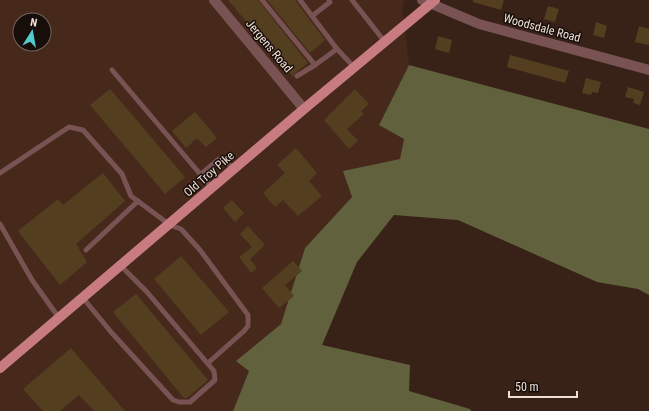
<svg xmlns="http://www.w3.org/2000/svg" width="649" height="411" viewBox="0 0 649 411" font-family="'Roboto Condensed',sans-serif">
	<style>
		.built { fill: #46291b; fill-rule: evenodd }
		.forest { fill: #62613d }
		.building { fill: #533f20 }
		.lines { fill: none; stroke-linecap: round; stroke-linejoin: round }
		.lane { stroke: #795354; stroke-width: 5 }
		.street { stroke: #795354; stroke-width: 10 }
		.primary { stroke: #c87b80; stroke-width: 10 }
		.labels { text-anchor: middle; stroke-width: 3; stroke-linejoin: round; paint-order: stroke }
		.street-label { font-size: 12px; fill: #eedfd7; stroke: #180e09 }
	</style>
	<rect width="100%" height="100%" fill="#382217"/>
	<path class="built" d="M 0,0 L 404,0 L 402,8 L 409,65 L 379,124 L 404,139 L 400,160 L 344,171 L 352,197 L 305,248 L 281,324 L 236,361 L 249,370 L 233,411 L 0,411 ZM 20,20 L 44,20 L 44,44 L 20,44 Z"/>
	<polygon class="forest" points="409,65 649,129 649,295 638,289 597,282 458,220 394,215 357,262 322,345 410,365 409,391 470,409 471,411 233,411 249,371 236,361 281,324 305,248 352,197 343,171 400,159 404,139 379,125"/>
	<g class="building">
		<polygon points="228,0 258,0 308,63 295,73 293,77"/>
		<polygon points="267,0 295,0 325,40 310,53"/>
		<polygon points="473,0 504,0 501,10 473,2"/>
		<polygon points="548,6 559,9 555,22 544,19"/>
		<polygon points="596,22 607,26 604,38 593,35"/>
		<polygon points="639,26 649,29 649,45 635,42"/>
		<polygon points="438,36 452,40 449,53 435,49"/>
		<polygon points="510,55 569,71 565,83 507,67"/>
		<polygon points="586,78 601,82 598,93 592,92 591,95 582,93"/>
		<polygon points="628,87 644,92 640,105 633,103 634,99 625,97"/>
		<polygon points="110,89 185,177 165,194 90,105"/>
		<polygon points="355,89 369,104 361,111 364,114 347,129 358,141 349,149 324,120"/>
		<polygon points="195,112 217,138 206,147 197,138 186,148 172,131"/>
		<polygon points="296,148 317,173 309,181 322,196 298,216 283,200 275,207 263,193 285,173 277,165"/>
		<polygon points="103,173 125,201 76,244 87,262 60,285 18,231 58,199 63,205"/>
		<polygon points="232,200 244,213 235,222 223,208"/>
		<polygon points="248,226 265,245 250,259 257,268 251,273 239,257 252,247 240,234"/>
		<polygon points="181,256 229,312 201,335 154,279"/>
		<polygon points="293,261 302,271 285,285 294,296 279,308 262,288"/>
		<polygon points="136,294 208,380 187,398 184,398 113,312"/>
		<polygon points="71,348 125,411 94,411 79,395 60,411 43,411 23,389"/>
	</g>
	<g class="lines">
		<g class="lane">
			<polyline points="262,0 315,65 337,49 354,67"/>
			<polyline points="300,0 312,16 330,2 329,0"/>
			<polyline points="352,0 385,42"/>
			<polyline points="312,16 337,49"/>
			<polyline points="112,70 212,188"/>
			<polyline points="297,76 315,65"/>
			<polyline points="0,173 69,127 83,130 122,174 131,196 170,225 181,229 200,250 248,315 248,326 244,331 208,363"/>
			<polyline points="200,175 219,159 235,168"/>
			<polyline points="0,224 32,280 59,318"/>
			<polyline points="86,250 138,201"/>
			<polyline points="83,298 111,332 173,400 179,402 190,402 215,380 214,371 147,292 121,266"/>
		</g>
		<g class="street">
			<polyline points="214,0 304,109"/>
			<polyline points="422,0 479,24 649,70"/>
		</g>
		<polyline class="primary" points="0,368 304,109 435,0"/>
	</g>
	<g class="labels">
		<g class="street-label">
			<text transform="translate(542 28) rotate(15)" y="4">Woodsdale Road</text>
			<text transform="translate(269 46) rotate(50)" y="4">Jergens Road</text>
			<text transform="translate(209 174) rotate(-41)" y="4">Old Troy Pike</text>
		</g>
	</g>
	<g transform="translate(32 32) rotate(11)"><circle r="19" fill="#180e09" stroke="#6e625b"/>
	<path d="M0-3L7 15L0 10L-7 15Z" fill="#52ccd0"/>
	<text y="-6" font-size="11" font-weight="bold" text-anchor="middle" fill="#eedfd7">N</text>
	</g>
	<path d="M509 391v6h68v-6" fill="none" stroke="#eedfd7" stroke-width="2"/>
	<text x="515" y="391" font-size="12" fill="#eedfd7" stroke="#180e09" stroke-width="3" paint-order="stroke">50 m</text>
</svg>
